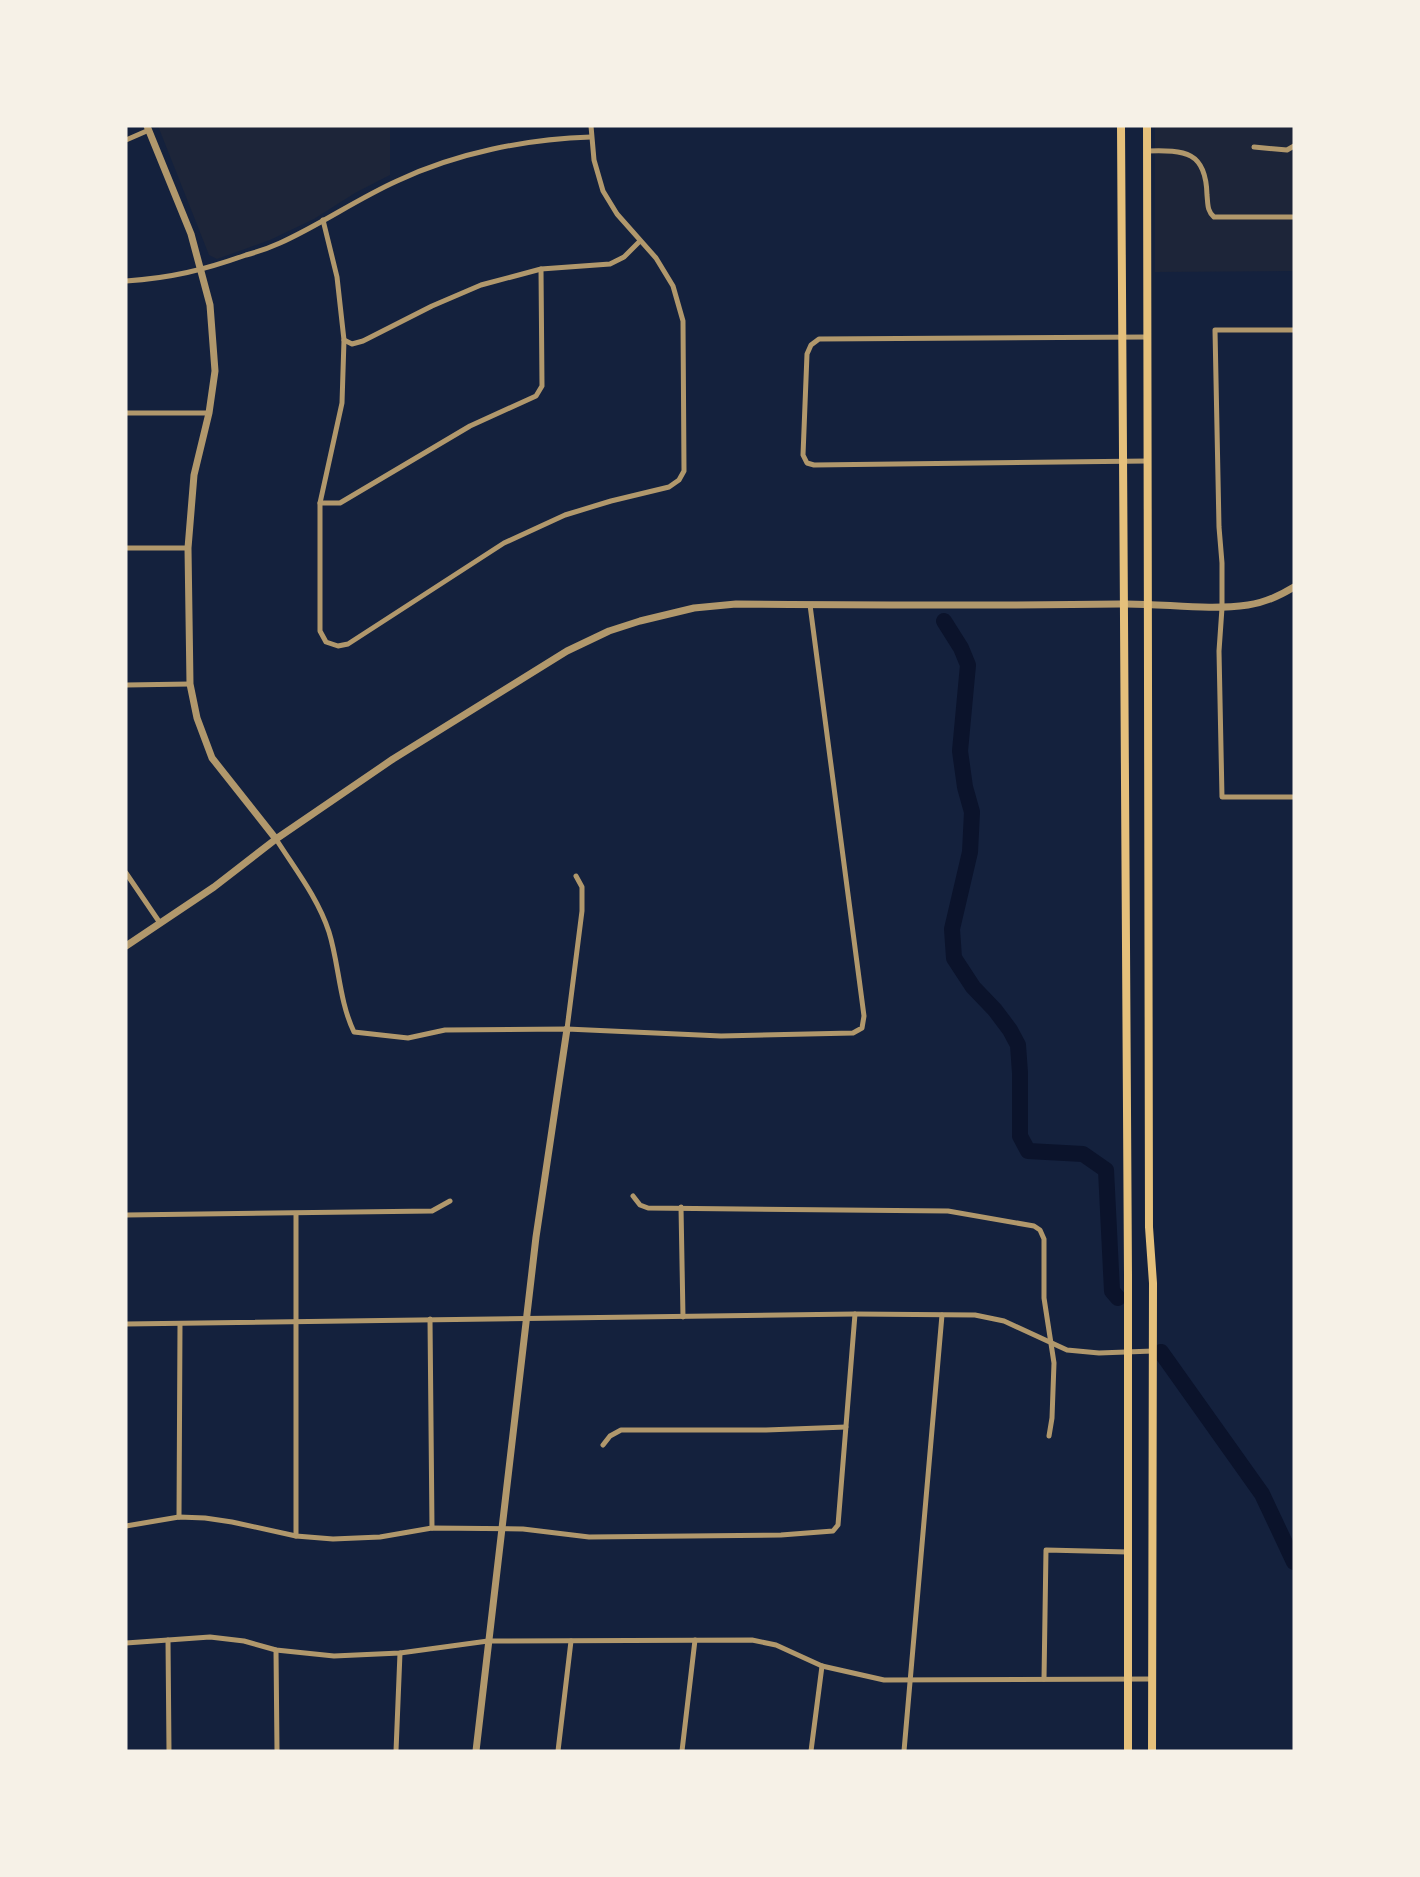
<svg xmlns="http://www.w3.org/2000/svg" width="1420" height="1877" viewBox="0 0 1420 1877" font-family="Merriweather,serif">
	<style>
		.green { fill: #1d2539 }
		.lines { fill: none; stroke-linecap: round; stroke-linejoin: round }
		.river { stroke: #0b132b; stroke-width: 16 }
		.minor { stroke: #b1986c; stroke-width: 5 }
		.tertiary { stroke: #b1986c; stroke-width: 7 }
		.secondary { stroke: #e5c07b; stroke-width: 8 }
	</style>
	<rect width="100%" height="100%" fill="#14213d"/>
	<g class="green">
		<polygon points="158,126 390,126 390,175 355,193 314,219 270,240 217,259 209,255"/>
		<polygon points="1155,126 1294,126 1294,271 1155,272"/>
	</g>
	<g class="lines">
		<g class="river">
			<polyline points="944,621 961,648 968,665 960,751 965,787 972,812 970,852 952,929 954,958 973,987 995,1010 1010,1030 1018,1045 1020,1073 1020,1136 1028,1151 1083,1154 1106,1170 1112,1291 1118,1298"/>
			<polyline points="1161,1352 1262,1494 1294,1562"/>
		</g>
		<g class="minor">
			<polyline points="126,140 149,130"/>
			<polyline points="1254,147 1287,150 1294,146"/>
			<path d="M 1147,151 C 1185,150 1206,151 1207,195 C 1208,204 1207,211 1214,217 L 1294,217"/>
			<polyline points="323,220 337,277 344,340 342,403 320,503 320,631 326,642 338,646 348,644 504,543 565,515 611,501 669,487 679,480 684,471 683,321 673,286 656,258 617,214 603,191 594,160 591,126"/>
			<path d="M 126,281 C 171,278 204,270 246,255 C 257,252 269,248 280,243 C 320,225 357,199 397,181 C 456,153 526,139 591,137"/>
			<polyline points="1294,330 1215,330 1219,527 1222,563 1222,608 1219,651 1222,797 1294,797"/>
			<polyline points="344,340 352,344 363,341 432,306 481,285 541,269 610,264 624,257 640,241"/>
			<polyline points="126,413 209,413"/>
			<polyline points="1147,461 814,465 807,463 803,455 807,354 811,345 819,339 1147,337"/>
			<polyline points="320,503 340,503 470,426 536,396 542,386 541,269"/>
			<polyline points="126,548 188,548"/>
			<polyline points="126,685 190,684"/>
			<path d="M 276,839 C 295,869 318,898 329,932 C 339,964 339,1001 354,1032 L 408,1038 L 445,1030 L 567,1029 L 721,1036 L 853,1033 L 862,1028 L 864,1016 L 810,605"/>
			<polyline points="126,873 160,923"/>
			<polyline points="567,1029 582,911 582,887 576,876"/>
			<polyline points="633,1196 640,1205 648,1208 948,1211 1034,1226 1040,1230 1044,1239 1044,1298 1054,1363 1052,1418 1049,1436"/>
			<polyline points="681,1207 683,1317"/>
			<polyline points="126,1215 432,1211 450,1201"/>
			<polyline points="430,1319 432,1528"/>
			<polyline points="126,1324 855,1314 975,1315 1004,1321 1067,1350 1099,1353 1153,1351"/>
			<polyline points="603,1445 610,1436 621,1430 766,1430 846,1427"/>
			<polyline points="179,1517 180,1324"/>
			<polyline points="126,1526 179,1517 205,1518 232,1522 296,1536 333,1539 380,1537 432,1528 523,1529 589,1537 781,1535 833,1531 838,1525 855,1314"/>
			<polyline points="296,1536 296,1214"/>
			<polyline points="168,1640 169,1751"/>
			<polyline points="126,1643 210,1637 244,1641 276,1650 334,1656 400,1653 488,1641 752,1640 776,1645 822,1666 884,1680 1153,1679"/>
			<polyline points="276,1650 277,1751"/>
			<polyline points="1044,1679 1046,1550 1128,1552"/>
			<polyline points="396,1751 400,1653"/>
			<polyline points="558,1751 571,1641"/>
			<polyline points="682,1751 695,1640"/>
			<polyline points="811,1751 822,1666"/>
			<polyline points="904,1751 942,1315"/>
		</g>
		<g class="tertiary">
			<polyline points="147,126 191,234 210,305 215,371 209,413 194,475 188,548 190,684 197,718 212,758 276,839"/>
			<path d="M 126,946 L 214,887 L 276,839 L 393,759 L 567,651 L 609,631 L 640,621 L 694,608 L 736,604 C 864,605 992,606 1120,604 C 1163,603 1205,611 1248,605 C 1263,603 1281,595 1294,587"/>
			<polyline points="476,1751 536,1237 567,1029"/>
		</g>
		<g class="secondary">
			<polyline points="1121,126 1128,1274 1128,1751"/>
			<polyline points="1147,126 1149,1227 1153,1283 1152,1751"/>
		</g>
	</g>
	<rect width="1420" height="1877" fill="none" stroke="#f6f1e7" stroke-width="255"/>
</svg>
